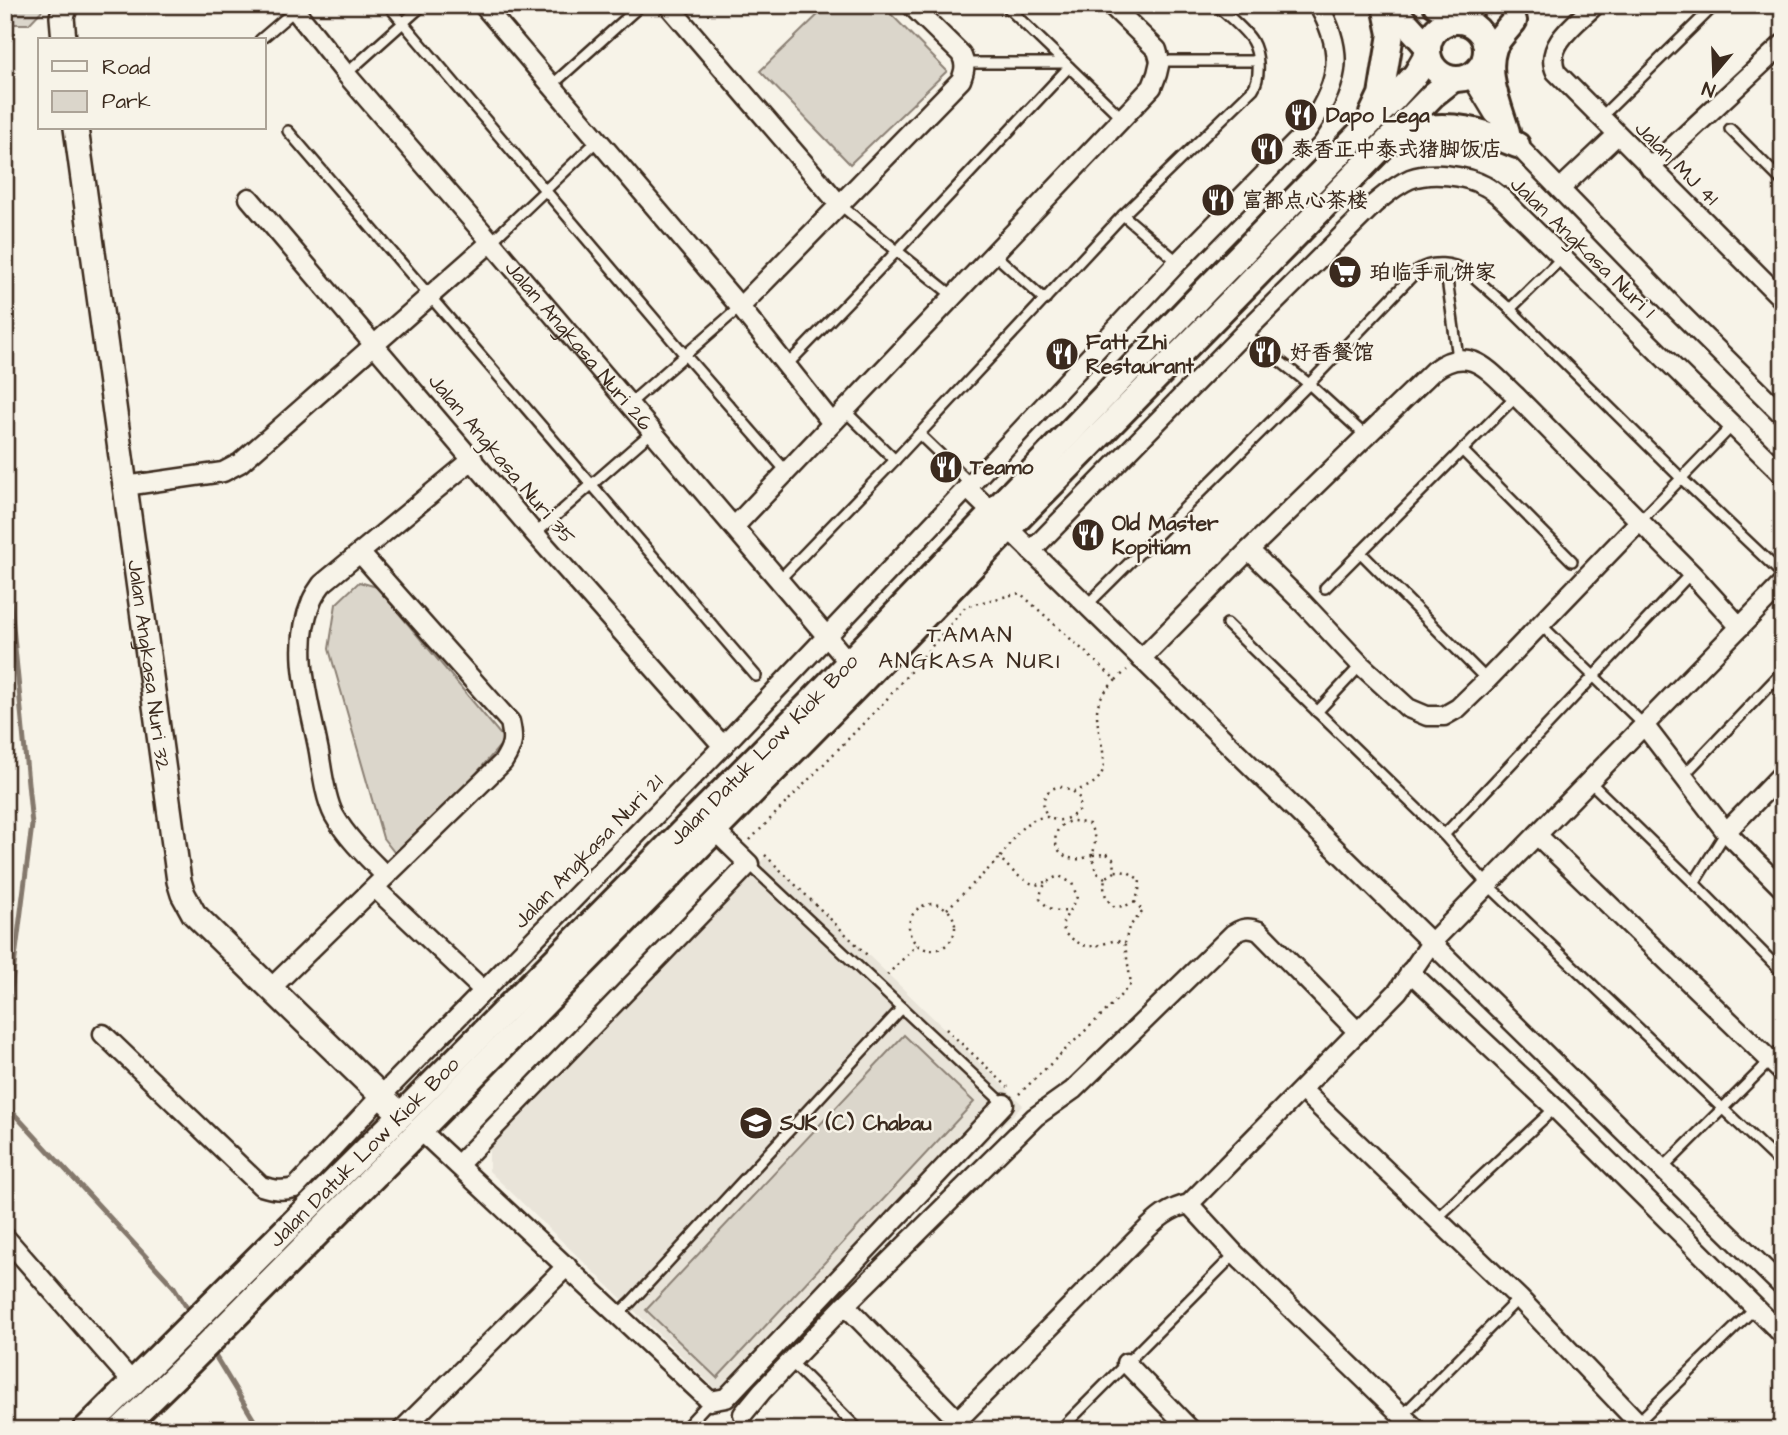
<svg xmlns="http://www.w3.org/2000/svg" width="1788" height="1435" viewBox="0 0 1788 1435" font-family="'Architects Daughter','LXGW WenKai TC',sans-serif">
	<style>
		.built { fill: #e9e4d9 }
		.green { fill: #dbd6cb; stroke: #8b8074; stroke-width: 2 }
		.lines { fill: none; stroke-linecap: round; stroke-linejoin: round }
		.stream { stroke: #84786c; stroke-width: 5 }
		.service-casing { stroke: #3b2a1e; stroke-width: 14 }
		.minor-casing { stroke: #3b2a1e; stroke-width: 23 }
		.tertiary-casing { stroke: #3b2a1e; stroke-width: 28 }
		.secondary-casing { stroke: #3b2a1e; stroke-width: 30 }
		.path { stroke: #3b2a1e; stroke-width: 2.5; stroke-dasharray: 2 5; stroke-linecap: butt }
		.service { stroke: #f7f3e8; stroke-width: 9 }
		.minor { stroke: #f7f3e8; stroke-width: 18 }
		.tertiary { stroke: #f7f3e8; stroke-width: 23 }
		.secondary { stroke: #f7f3e8; stroke-width: 24 }
		.labels { text-anchor: middle; stroke-width: 5; stroke-linejoin: round; paint-order: stroke }
		.poi-label { font-size: 21px; font-weight: bold; fill: #3b2a1e; stroke: #f7f3e8; text-anchor: start }
		.street-label { font-size: 21px; fill: #3b2a1e; stroke: #f7f3e8 }
		.neighbourhood-label { font-size: 23px; letter-spacing: 2px; fill: #3b2a1e; stroke: #f7f3e8 }
	</style>
	<rect width="100%" height="100%" fill="#f7f3e8"/>
	<filter id="ink" filterUnits="userSpaceOnUse"><feTurbulence type="fractalNoise" baseFrequency=".0143" numOctaves="2"/><feDisplacementMap in="SourceGraphic" scale="14" xChannelSelector="R" yChannelSelector="G"/><feConvolveMatrix kernelMatrix="1 2 1 2 8 2 1 2 1" color-interpolation-filters="sRGB"/></filter>
	<g filter="url(#ink)">
		<polygon class="built" points="766,856 1023,1105 728,1401 489,1171 489,1142"/>
		<g class="green">
			<polygon points="5,5 47,5 29,24 5,24"/>
			<polygon points="828,5 882,5 947,71 850,164 760,71"/>
			<polygon points="359,582 377,587 505,740 401,861 383,838 329,649 336,604"/>
			<polygon points="904,1035 974,1102 717,1378 646,1310"/>
		</g>
		<g class="lines">
			<g class="stream">
				<polyline points="5,543 32,825 5,1037"/>
				<polyline points="5,1104 174,1287 190,1313"/>
				<polyline points="211,1349 260,1430"/>
			</g>
			<defs>
				<g id="service">
					<polyline points="388,5 685,355 786,471"/>
					<polyline points="1005,5 1122,118"/>
					<polyline points="260,40 295,10"/>
					<polyline points="1160,61 1257,61"/>
					<polyline points="965,63 1065,63"/>
					<polyline points="346,74 423,5"/>
					<polyline points="552,85 641,5"/>
					<polyline points="1600,118 1715,5"/>
					<polyline points="1730,129 1783,182"/>
					<polyline points="288,131 756,676"/>
					<polyline points="839,204 953,296"/>
					<polyline points="1123,215 1178,262"/>
					<polyline points="491,242 598,140"/>
					<polyline points="993,253 1045,300"/>
					<polyline points="1445,265 1458,358"/>
					<polyline points="1510,309 1563,257"/>
					<polyline points="1244,333 1309,384 1367,437"/>
					<polyline points="787,365 897,251 1069,67"/>
					<polyline points="628,405 740,307"/>
					<polyline points="844,410 895,460"/>
					<polyline points="919,434 971,484"/>
					<polyline points="1462,450 1572,561"/>
					<polyline points="1639,522 1732,426"/>
					<polyline points="535,534 652,432"/>
					<polyline points="1360,552 1487,680"/>
					<path d="M 779,580 L 895,460 L 1123,215 L 1253,89 C 1261,77 1259,53 1252,41 C 1246,30 1226,14 1216,5"/>
					<polyline points="1325,588 1516,396"/>
					<path d="M 1086,606 L 1309,384 L 1418,270 C 1432,260 1452,263 1467,271 L 1510,309 L 1681,478 L 1783,575"/>
					<polyline points="1227,624 1444,835 1488,885 1783,1166"/>
					<polyline points="1540,624 1644,725"/>
					<polyline points="1317,712 1361,665"/>
					<polyline points="1684,775 1783,671"/>
					<polyline points="1589,781 1694,883 1783,973"/>
					<polyline points="1772,785 1783,795"/>
					<polyline points="1444,835 1691,573"/>
					<polyline points="749,864 1004,1104"/>
					<polyline points="1694,883 1726,832"/>
					<polyline points="1662,1169 1783,1048"/>
					<polyline points="1437,1218 1555,1108"/>
					<polyline points="618,1314 631,1302 902,1008"/>
					<polyline points="791,1362 859,1430"/>
					<polyline points="1403,1415 1519,1298"/>
					<polyline points="1638,1422 1755,1308"/>
					<polyline points="683,1430 710,1401"/>
					<polyline points="948,1430 959,1419"/>
					<polyline points="1060,1430 1235,1254"/>
				</g>
				<g id="minor">
					<path id="s1" d="M 291,5 L 346,74 L 491,242 L 857,672"/>
					<polyline points="483,5 740,307 832,423"/>
					<polyline points="668,5 839,204"/>
					<path d="M 1595,5 C 1578,22 1543,45 1556,72 L 1783,300"/>
					<polyline points="1471,76 1494,114"/>
					<polyline points="1511,137 1517,145 1676,309 1783,415"/>
					<polyline points="1650,168 1783,44"/>
					<polyline points="1560,189 1617,135"/>
					<polyline points="249,198 535,534 723,746"/>
					<path d="M 740,307 L 961,80 C 965,70 966,64 961,54 L 911,5"/>
					<polyline points="125,486 223,472 240,463 491,242"/>
					<polyline points="967,488 1783,1287"/>
					<polyline points="734,527 1152,87 1157,74 1160,61 1157,50 1111,5"/>
					<polyline points="1249,550 1302,602 1361,665 1408,708 1427,716 1444,716 1458,708 1487,680 1639,522"/>
					<path d="M 1031,551 L 1244,333 L 1374,204 C 1385,195 1396,185 1410,179 C 1431,171 1465,175 1485,186 C 1491,189 1497,194 1503,199 L 1783,475"/>
					<path d="M 1141,659 L 1249,550 L 1433,371 C 1470,343 1489,371 1516,396 L 1691,573 L 1740,627"/>
					<polyline points="1644,725 1726,832 1783,889"/>
					<polyline points="1726,832 1783,773"/>
					<polyline points="1537,835 1783,1073"/>
					<path d="M 386,876 C 367,857 347,838 334,815 C 325,798 322,770 319,752 C 310,704 291,650 311,603 C 313,596 318,590 322,584 L 473,459"/>
					<polyline points="375,888 484,991"/>
					<polyline points="1410,972 1555,1108 1783,1335"/>
					<path d="M 270,989 L 503,762 C 513,746 514,740 510,722 L 360,553"/>
					<path d="M 103,1034 L 261,1186 C 273,1190 282,1191 295,1188 L 381,1096 L 723,746 L 971,484 L 1178,262 L 1306,132 C 1337,86 1348,56 1318,5"/>
					<polyline points="1302,1090 1519,1298 1645,1430"/>
					<polyline points="420,1130 710,1401 726,1398 1004,1104"/>
					<polyline points="458,1165 749,864 708,824"/>
					<polyline points="1189,1204 1235,1254 1417,1430"/>
					<polyline points="5,1237 133,1383"/>
					<polyline points="845,1305 967,1430"/>
					<polyline points="1126,1363 1191,1430"/>
					<path d="M 743,1414 L 762,1391 L 845,1305 L 1035,1117 L 1073,1090 L 1233,934 C 1243,928 1248,927 1259,931 L 1358,1032"/>
					<path d="M 959,1419 L 1143,1233 C 1157,1219 1169,1208 1189,1204 L 1398,991 L 1431,943 L 1783,583"/>
					<polyline points="402,1430 567,1266"/>
				</g>
				<g id="tertiary">
					<polyline points="64,40 62,17 66,5"/>
					<path id="s2" d="M 76,128 L 179,881 L 183,894 L 194,914 L 401,1115"/>
				</g>
				<g id="secondary">
					<polyline points="1390,5 1427,46"/>
					<path d="M 1436,5 C 1448,9 1462,10 1474,5"/>
					<circle cx="1457" cy="50" r="29"/>
					<polyline points="1372,114 1381,95 1391,34 1385,5"/>
					<path d="M 1507,132 C 1499,106 1485,75 1494,48 C 1497,39 1508,29 1514,21"/>
					<path d="M 1394,140 C 1400,136 1407,131 1414,130 C 1450,122 1484,131 1517,145"/>
					<path id="s3" d="M 85,1430 L 401,1115 L 814,699 L 1206,290 L 1396,96 L 1416,74 L 1427,55"/>
					<polyline points="120,1430 190,1362 420,1130 863,680 1008,529 1433,95 1452,80"/>
				</g>
			</defs>
			<use href="#service" class="service-casing"/>
			<use href="#minor" class="minor-casing"/>
			<use href="#tertiary" class="tertiary-casing"/>
			<use href="#secondary" class="secondary-casing"/>
			<g class="path">
				<polyline points="1116,680 1127,670"/>
				<path d="M 750,840 L 886,700 L 966,606 L 1020,593 L 1116,680 C 1107,689 1097,698 1097,713 C 1097,747 1123,779 1074,791"/>
				<polyline points="765,855 867,955"/>
				<path d="M 1115,872 L 1105,878 C 1103,890 1104,899 1115,907 L 1125,906 L 1135,902"/>
				<path d="M 1105,878 L 1096,872 L 1092,855 C 1087,857 1081,860 1075,859 C 1051,857 1048,825 1072,821 C 1077,821 1083,823 1089,824 C 1095,834 1097,844 1092,855 L 1107,854 L 1114,860 L 1115,871 L 1128,872 L 1140,880 L 1139,891 L 1135,902 L 1143,911 L 1129,927 L 1125,943"/>
				<path d="M 1045,882 L 1036,885 C 1020,880 1011,870 1000,858 C 1012,841 1022,819 1045,817 C 1054,817 1048,819 1057,820 C 1065,821 1071,816 1078,812 L 1080,799 C 1063,774 1032,792 1048,817"/>
				<circle cx="932" cy="927" r="23"/>
				<polyline points="947,909 1000,858"/>
				<polyline points="887,975 917,945"/>
				<polyline points="946,1029 1008,1087"/>
				<path d="M 1019,1094 L 1109,1008 L 1131,984 L 1125,945 L 1116,940 C 1089,948 1088,951 1064,933 L 1063,922 L 1077,897 L 1072,883 L 1059,876 C 1047,880 1041,886 1040,899 C 1049,910 1056,912 1070,911"/>
			</g>
			<use href="#service" class="service"/>
			<use href="#minor" class="minor"/>
			<use href="#tertiary" class="tertiary"/>
			<use href="#secondary" class="secondary"/>
		</g>
	</g>
	<defs>
		<symbol id="restaurant-disc" viewBox="-11 -11 22 22"><circle r="9.5" fill="#3b2a1e" stroke="#f7f3e8"/><path d="M-5-6h1v4h1v-4h1v4h1v-4h1v5L-1.5 .5V6h-2V.5L-5-1ZM5-6V6H3V1.5H1.5Q1.5-4 5-6Z" fill="#fff"/></symbol>
		<symbol id="supermarket-disc" viewBox="-11 -11 22 22"><circle r="9.5" fill="#3b2a1e" stroke="#f7f3e8"/><path d="M-6-5.5h2.5l.6 2H6L4.5 2H-2.5L-4.4-4H-6ZM-1.5 3.2a1.3 1.3 0 1 0 .1 0ZM3 3.2a1.3 1.3 0 1 0 .1 0Z" fill="#fff"/></symbol>
		<symbol id="school-disc" viewBox="-11 -11 22 22"><circle r="9.5" fill="#3b2a1e" stroke="#f7f3e8"/><path d="M0-5L7-2L0 1L-7-2ZM-4 1L0 2.5L4 1V4Q0 6-4 4Z" fill="#fff"/></symbol>
	</defs>
	<g fill-rule="evenodd">
		<use href="#restaurant-disc" x="1282" y="96" width="38" height="38"/>
		<use href="#restaurant-disc" x="1248" y="130" width="38" height="38"/>
		<use href="#restaurant-disc" x="1199" y="181" width="38" height="38"/>
		<use href="#supermarket-disc" x="1326" y="253" width="38" height="38"/>
		<use href="#restaurant-disc" x="1246" y="333" width="38" height="38"/>
		<use href="#restaurant-disc" x="1043" y="335" width="38" height="38"/>
		<use href="#restaurant-disc" x="927" y="448" width="38" height="38"/>
		<use href="#restaurant-disc" x="1069" y="516" width="38" height="38"/>
		<use href="#school-disc" x="737" y="1104" width="38" height="38"/>
	</g>
	<g class="labels">
		<g class="poi-label">
			<text x="1326" y="122">Dapo Lega</text>
			<text x="1292" y="156">泰香正中泰式猪脚饭店</text>
			<text x="1242" y="207">富都点心茶楼</text>
			<text x="1370" y="279">珀临手礼饼家</text>
			<text x="1086" y="349">Fatt Zhi<tspan x="1086" dy="24">Restaurant</tspan></text>
			<text x="1290" y="359">好香餐馆</text>
			<text x="970" y="474">Teamo</text>
			<text x="1112" y="530">Old Master<tspan x="1112" dy="24">Kopitiam</tspan></text>
			<text x="780" y="1130">SJK (C) Chabau</text>
		</g>
		<g class="street-label">
			<text transform="translate(1677 163) rotate(45)" y="7">Jalan MJ 41</text>
			<text transform="translate(1583 247) rotate(44)" y="7">Jalan Angkasa Nuri 1</text>
			<text dy="7" stroke="none"><textPath href="#s1" startOffset="446">Jalan Angkasa Nuri 26</textPath></text>
			<text transform="translate(502 459) rotate(50)" y="7">Jalan Angkasa Nuri 35</text>
			<text dy="7" stroke="none"><textPath href="#s2" startOffset="542">Jalan Angkasa Nuri 32</textPath></text>
			<text dy="7" stroke="none"><textPath href="#s3" startOffset="961">Jalan Datuk Low Kiok Boo</textPath></text>
			<text transform="translate(588 851) rotate(-46)" y="7">Jalan Angkasa Nuri 21</text>
			<text dy="7" stroke="none"><textPath href="#s3" startOffset="394">Jalan Datuk Low Kiok Boo</textPath></text>
		</g>
		<g class="neighbourhood-label">
			<text x="970" y="642">TAMAN<tspan x="970" dy="26">ANGKASA NURI</tspan></text>
		</g>
	</g>
	<rect width="1788" height="1435" fill="none" stroke="#f7f3e8" stroke-width="28"/>
	<rect x="14" y="14" width="1760" height="1407" fill="none" stroke="#3b2a1e" stroke-width="2.5" filter="url(#ink)"/>
	<rect x="38" y="38" width="228" height="91" fill="#f7f3e8" stroke="#aca397" stroke-width="2"/>
	<rect x="52" y="61" width="35" height="10" fill="#f7f3e8" stroke="#aca397" stroke-width="2"/>
	<text x="102" y="74" font-size="21" fill="#3b2a1e">Road</text>
	<rect x="52" y="91" width="35" height="21" fill="#dbd6cb" stroke="#aca397" stroke-width="2"/>
	<text x="102" y="108" font-size="21" fill="#3b2a1e">Park</text>
	<g transform="translate(1714 74) rotate(199)" stroke="#f7f3e8" stroke-width="5" paint-order="stroke">
	<path d="M0-5L12 26L0 18L-12 26Z" fill="#3b2a1e"/>
	<text y="-10" font-size="19" font-weight="bold" text-anchor="middle" fill="#3b2a1e">N</text>
	</g>
</svg>
